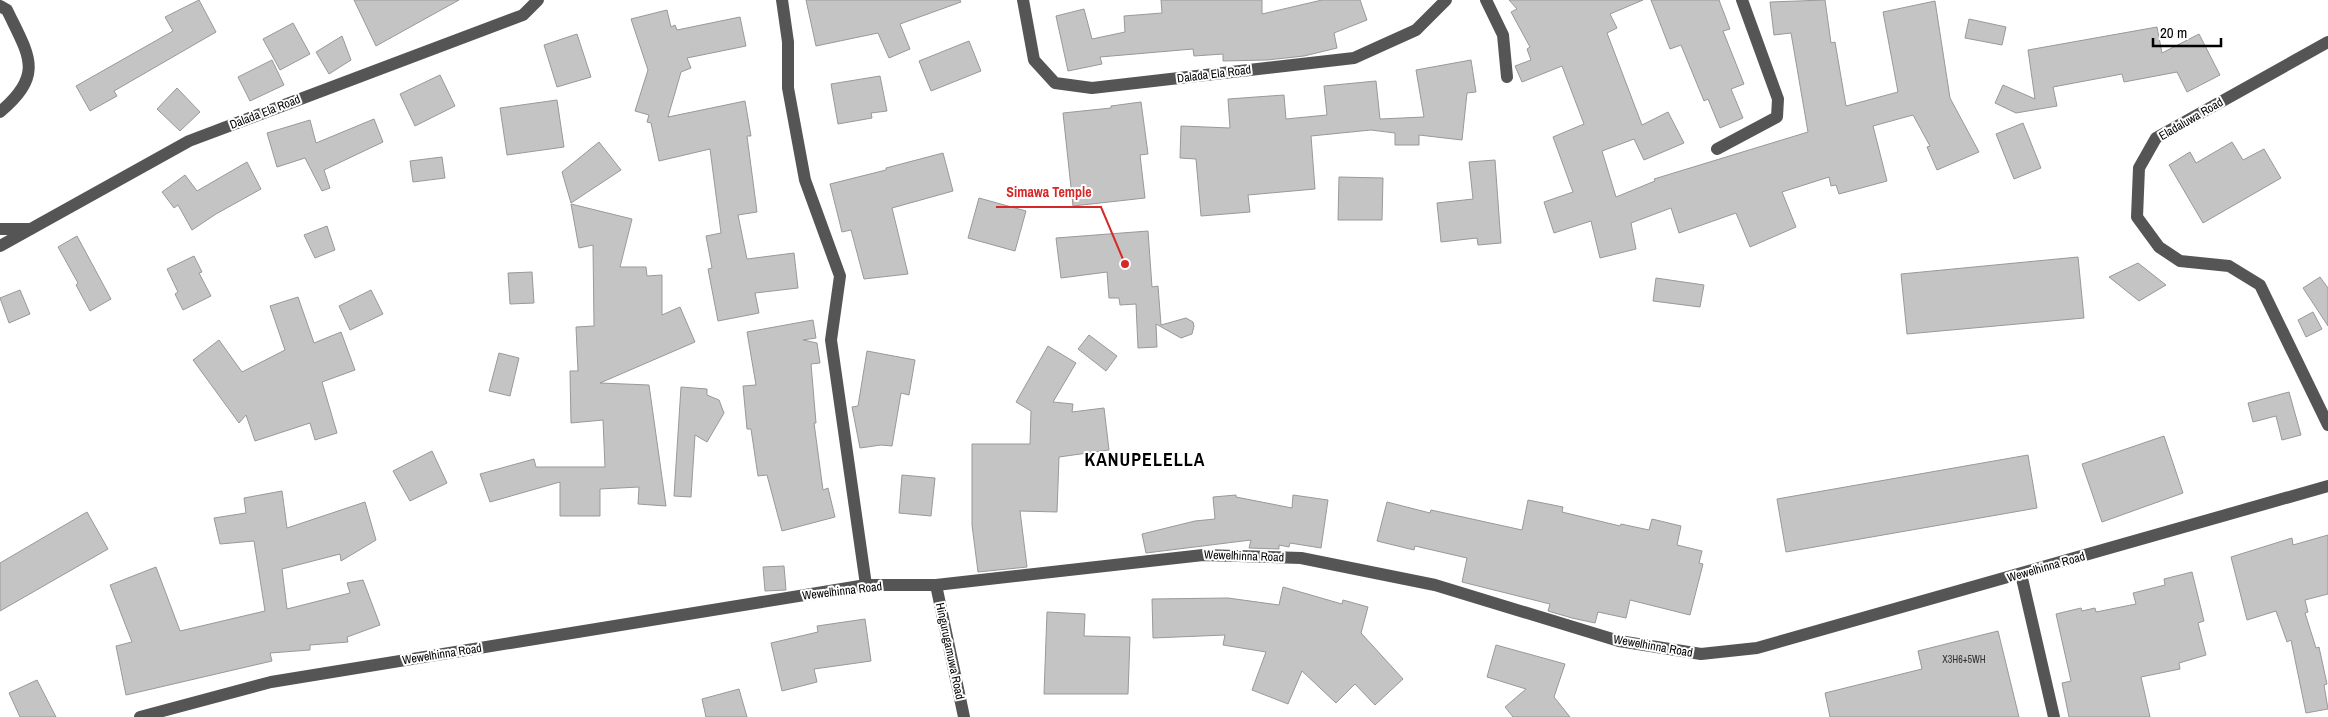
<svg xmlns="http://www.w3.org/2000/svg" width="2328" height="717" viewBox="0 0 2328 717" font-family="'Archivo Narrow',sans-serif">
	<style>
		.building { fill: #c4c4c4; stroke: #999 }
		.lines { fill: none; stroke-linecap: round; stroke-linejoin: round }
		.minor { stroke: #555; stroke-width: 12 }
		.labels { text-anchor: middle; stroke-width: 4; stroke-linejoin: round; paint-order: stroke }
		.number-label { font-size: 10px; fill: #313131 }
		.street-label { font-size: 12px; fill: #000; stroke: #fff }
		.district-label { font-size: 18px; font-weight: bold; letter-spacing: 1px; fill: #000; stroke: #fff }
		.leader { fill: none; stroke: #d62828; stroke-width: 2 }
		.callout-dot { fill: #d62828; stroke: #fff; stroke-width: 2 }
		.callout-label { font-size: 14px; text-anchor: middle; font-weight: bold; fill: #d62828; stroke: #fff; stroke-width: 4; stroke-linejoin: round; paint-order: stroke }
	</style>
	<rect width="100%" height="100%" fill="#fff"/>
	<g class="building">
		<polygon points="199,0 216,32 114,91 117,96 90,111 76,86 173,31 165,17"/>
		<polygon points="354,0 459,0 376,46"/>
		<polygon points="806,0 960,0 961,2 900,24 910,49 889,58 878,33 816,46"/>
		<polygon points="1161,0 1262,0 1262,14 1322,0 1360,0 1367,20 1334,33 1337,48 1304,56 1267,60 1223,61 1223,54 1194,56 1193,49 1100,57 1102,64 1068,71 1056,16 1084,9 1092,39 1125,32 1124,16 1162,13"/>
		<polygon points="1509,0 1643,0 1610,14 1617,28 1607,33 1642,125 1668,112 1684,143 1644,160 1634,139 1602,151 1616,197 1655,181 1654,179 1808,132 1791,33 1774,35 1770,2 1825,0 1831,43 1835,42 1846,106 1898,92 1883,12 1935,1 1950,98 1979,152 1937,170 1927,147 1930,146 1913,115 1873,126 1887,181 1839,194 1836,185 1831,186 1829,177 1782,192 1796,227 1750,247 1736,213 1679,233 1671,208 1631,223 1636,249 1600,258 1591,221 1554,233 1544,202 1573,192 1553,137 1584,124 1562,66 1522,82 1515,66 1531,60 1527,49 1530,47 1511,12 1517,9"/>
		<polygon points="1651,0 1719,0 1730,29 1723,31 1744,84 1731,89 1743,118 1720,128 1708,99 1704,101 1681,45 1670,49"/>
		<polygon points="667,10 671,27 675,25 677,30 740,17 746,46 687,58 691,68 681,72 668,117 745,101 751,136 747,136 757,212 738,215 747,259 794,253 798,288 755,293 759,313 718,321 708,269 712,268 706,236 721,233 710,149 659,161 651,123 647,122 649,115 635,111 648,70 631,19"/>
		<polygon points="1969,19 2006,27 2002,45 1965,38"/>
		<polygon points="293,23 310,54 280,70 263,39"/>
		<polygon points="2157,27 2162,53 2199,34 2220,75 2187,92 2177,72 2124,82 2122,74 2053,87 2057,106 2016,113 1995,103 2003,85 2035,99 2028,50"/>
		<polygon points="577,34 591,77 557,87 544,45"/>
		<polygon points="342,36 351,60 329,74 316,52"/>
		<polygon points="969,41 981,71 931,91 919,61"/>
		<polygon points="272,60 284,85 250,101 238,77"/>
		<polygon points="1471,60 1476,92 1467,93 1462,140 1419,135 1419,145 1395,145 1395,133 1371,130 1311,136 1315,189 1248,195 1250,212 1201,216 1196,159 1180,158 1181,126 1230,128 1228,99 1284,95 1286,119 1327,115 1324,86 1376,81 1380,119 1424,117 1416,70"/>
		<polygon points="440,75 455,106 415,126 400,94"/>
		<polygon points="880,76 887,111 871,113 872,118 838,124 831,84"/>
		<polygon points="177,88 200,112 180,131 157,109"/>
		<polygon points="557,100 564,147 507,155 500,108"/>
		<polygon points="1141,102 1148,154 1140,155 1145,198 1073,206 1063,113 1111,108 1111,106"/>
		<polygon points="374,119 383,142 324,170 330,188 322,191 305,158 277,167 267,133 310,120 316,143"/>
		<polygon points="2023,123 2041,168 2014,179 1996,134"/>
		<polygon points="599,142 621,170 571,203 562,172"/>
		<polygon points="2232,142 2243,160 2264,149 2281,178 2203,223 2169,165 2190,152 2196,163"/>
		<polygon points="943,153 953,191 892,208 908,274 864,279 851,230 842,232 830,184 886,170 886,168"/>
		<polygon points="442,157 445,178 413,182 410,161"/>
		<polygon points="1495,160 1501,243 1478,245 1477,238 1441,242 1437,203 1473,199 1469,162"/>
		<polygon points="247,162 261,189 216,214 192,230 178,205 174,208 162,192 185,175 197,191"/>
		<polygon points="1339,177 1383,178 1382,220 1338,220"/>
		<polygon points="979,198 1026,211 1015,251 968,238"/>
		<polygon points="571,204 632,219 620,267 646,267 647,276 662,275 662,315 680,307 695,342 600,383 649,385 666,506 638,504 639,487 600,489 600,516 560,516 560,482 490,502 480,474 534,459 536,467 605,467 603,420 571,423 570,371 578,371 576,327 594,326 593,245 579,248"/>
		<polygon points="327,226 335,250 315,258 304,235"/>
		<polygon points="1148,231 1152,287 1158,286 1161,325 1186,318 1193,322 1194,326 1192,334 1181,338 1156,324 1157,347 1138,348 1136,304 1120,305 1119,298 1109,298 1107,272 1061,278 1056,238"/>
		<polygon points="77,236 111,299 90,311 76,285 78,283 58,247"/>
		<polygon points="194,256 202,272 199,273 211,296 183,310 175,294 178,292 167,269"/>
		<polygon points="2078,257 2084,318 1907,334 1901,274"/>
		<polygon points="2138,263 2166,285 2139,301 2109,277"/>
		<polygon points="532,272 534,303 510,304 508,273"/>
		<polygon points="2320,277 2328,288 2328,326 2303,288"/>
		<polygon points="1656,278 1704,285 1700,307 1653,301"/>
		<polygon points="20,290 30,314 9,323 0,298"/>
		<polygon points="371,290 383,314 350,330 339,306"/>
		<polygon points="298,297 314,343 341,332 355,370 322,382 337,433 315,440 310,423 255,441 246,415 239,423 193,360 219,340 242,372 285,350 270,306"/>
		<polygon points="2313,312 2322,329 2306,337 2298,320"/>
		<polygon points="813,320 816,338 803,340 817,343 820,363 811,364 816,423 814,423 823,490 828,488 835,517 782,531 767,475 758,476 751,429 747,429 743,386 756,385 747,332"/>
		<polygon points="1089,335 1117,356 1106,371 1078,349"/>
		<polygon points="1048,346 1076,363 1053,402 1073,404 1072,412 1104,408 1109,450 1059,457 1057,512 1020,511 1027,567 978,572 972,525 972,444 1030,444 1031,411 1016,402"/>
		<polygon points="867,351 915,360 909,395 901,393 892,446 881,445 860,448 852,407 858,406"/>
		<polygon points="499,353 519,358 510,396 489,391"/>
		<polygon points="681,387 707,389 707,395 719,400 724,413 707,442 695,435 691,497 674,496"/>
		<polygon points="2289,392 2301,435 2282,440 2276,416 2253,422 2248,403"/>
		<polygon points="2164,436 2183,493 2102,522 2082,464"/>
		<polygon points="432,451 447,483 410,501 393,471"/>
		<polygon points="2028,455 2037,508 1786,552 1777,499"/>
		<polygon points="902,475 935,478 931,516 899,513"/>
		<polygon points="282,491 287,528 365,502 376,540 341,561 340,554 282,569 287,609 350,593 347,583 363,580 380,625 347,637 348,642 310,645 310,650 270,653 272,661 126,695 116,646 132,642 110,585 156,567 180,631 265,611 254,541 220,544 214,518 246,513 244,498"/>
		<polygon points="1236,495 1236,497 1292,508 1293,495 1328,500 1321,548 1290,543 1289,547 1279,545 1279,549 1249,548 1251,540 1146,553 1142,534 1195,521 1215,519 1213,497"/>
		<polygon points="1528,500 1563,507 1562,512 1620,526 1621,524 1649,530 1652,519 1681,526 1677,545 1702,551 1699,563 1703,564 1690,615 1630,600 1626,618 1598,612 1595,623 1572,618 1548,611 1550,604 1462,582 1467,558 1415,546 1414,550 1377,541 1387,502 1430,513 1431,510 1522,530"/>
		<polygon points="87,512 108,549 0,611 0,563"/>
		<polygon points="2328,535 2328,594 2305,600 2308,612 2305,613 2316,648 2319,647 2327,684 2324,685 2328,709 2306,713 2291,640 2287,642 2276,611 2247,620 2231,557 2292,538 2293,545"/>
		<polygon points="784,566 786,590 765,591 763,567"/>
		<polygon points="2192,572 2204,621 2198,623 2206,655 2179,663 2180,669 2141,677 2150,717 2069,717 2062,683 2071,681 2056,614 2081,608 2082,611 2095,608 2096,612 2136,604 2133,593 2165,585 2164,579"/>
		<polygon points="1283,587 1342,604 1343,600 1368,607 1361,633 1403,679 1375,705 1355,684 1336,703 1302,671 1288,704 1252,690 1266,652 1223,645 1225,635 1153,638 1152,599 1228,598 1279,605"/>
		<polygon points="1047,612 1085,614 1084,636 1130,637 1128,694 1044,694"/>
		<polygon points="865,619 871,661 814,669 817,682 782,691 771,643 818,632 817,626"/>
		<polygon points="1998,631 2019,717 1830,717 1825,693 1922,669 1918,651"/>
		<polygon points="1496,645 1565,664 1554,697 1570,717 1513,717 1505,707 1526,689 1487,677"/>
		<polygon points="37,680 56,717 20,717 9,693"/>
		<polygon points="739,689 747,717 706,717 702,699"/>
	</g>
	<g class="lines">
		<g class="minor">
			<polyline points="782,0 788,42 788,88 805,180 840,276 831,340 866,585"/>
			<polyline points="1023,0 1034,60 1055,83 1092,88 1354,58 1416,30 1446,0"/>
			<polyline points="1486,0 1503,35 1507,77"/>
			<path d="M 0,6 L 7,10 C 29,56 45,74 0,112"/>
			<polyline points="2328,42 2156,138 2139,168 2137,217 2159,247 2180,261 2229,266 2260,285 2328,425"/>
			<polyline points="1717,149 1777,117 1778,99 1742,0"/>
			<polyline points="0,229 30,229"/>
			<polyline points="0,246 189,141 523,15 538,0"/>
			<polyline points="2021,574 2054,717"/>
			<polyline points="936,585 964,717"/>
			<polyline points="140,717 271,682 866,585 936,585 1203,555 1301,558 1435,585 1619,641 1701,654 1757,648 2328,486"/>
		</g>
	</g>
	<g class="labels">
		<g class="number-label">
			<text x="1964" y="663">X3H6+5WH</text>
		</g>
		<g class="street-label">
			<text transform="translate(1214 74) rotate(-7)" y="4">Dalada Ela Road</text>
			<text transform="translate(265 112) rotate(-21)" y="4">Dalada Ela Road</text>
			<text transform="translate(2191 119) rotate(-30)" y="4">Eladaluwa Road</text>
			<text transform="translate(1244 556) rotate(2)" y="4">Wewelhinna Road</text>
			<text transform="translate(2046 567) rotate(-16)" y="4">Wewelhinna Road</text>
			<text transform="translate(842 591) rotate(-7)" y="4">Wewelhinna Road</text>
			<text transform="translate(1653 646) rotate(10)" y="4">Wewelhinna Road</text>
			<text transform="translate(950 651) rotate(78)" y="4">Hingurugamuwa Road</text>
			<text transform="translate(442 654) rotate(-9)" y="4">Wewelhinna Road</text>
		</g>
		<g class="district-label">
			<text x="1145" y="466">KANUPELELLA</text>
		</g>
	</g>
	<path class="leader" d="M1125 264L1101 207H996"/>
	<circle class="callout-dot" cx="1125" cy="264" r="5"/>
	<g class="callout-label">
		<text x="1049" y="197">Simawa Temple</text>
	</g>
	<path d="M2153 38v8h68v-8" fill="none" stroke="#000000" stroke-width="2.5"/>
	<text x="2160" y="38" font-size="15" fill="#000000" stroke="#ffffff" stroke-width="4" paint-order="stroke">20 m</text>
</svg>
